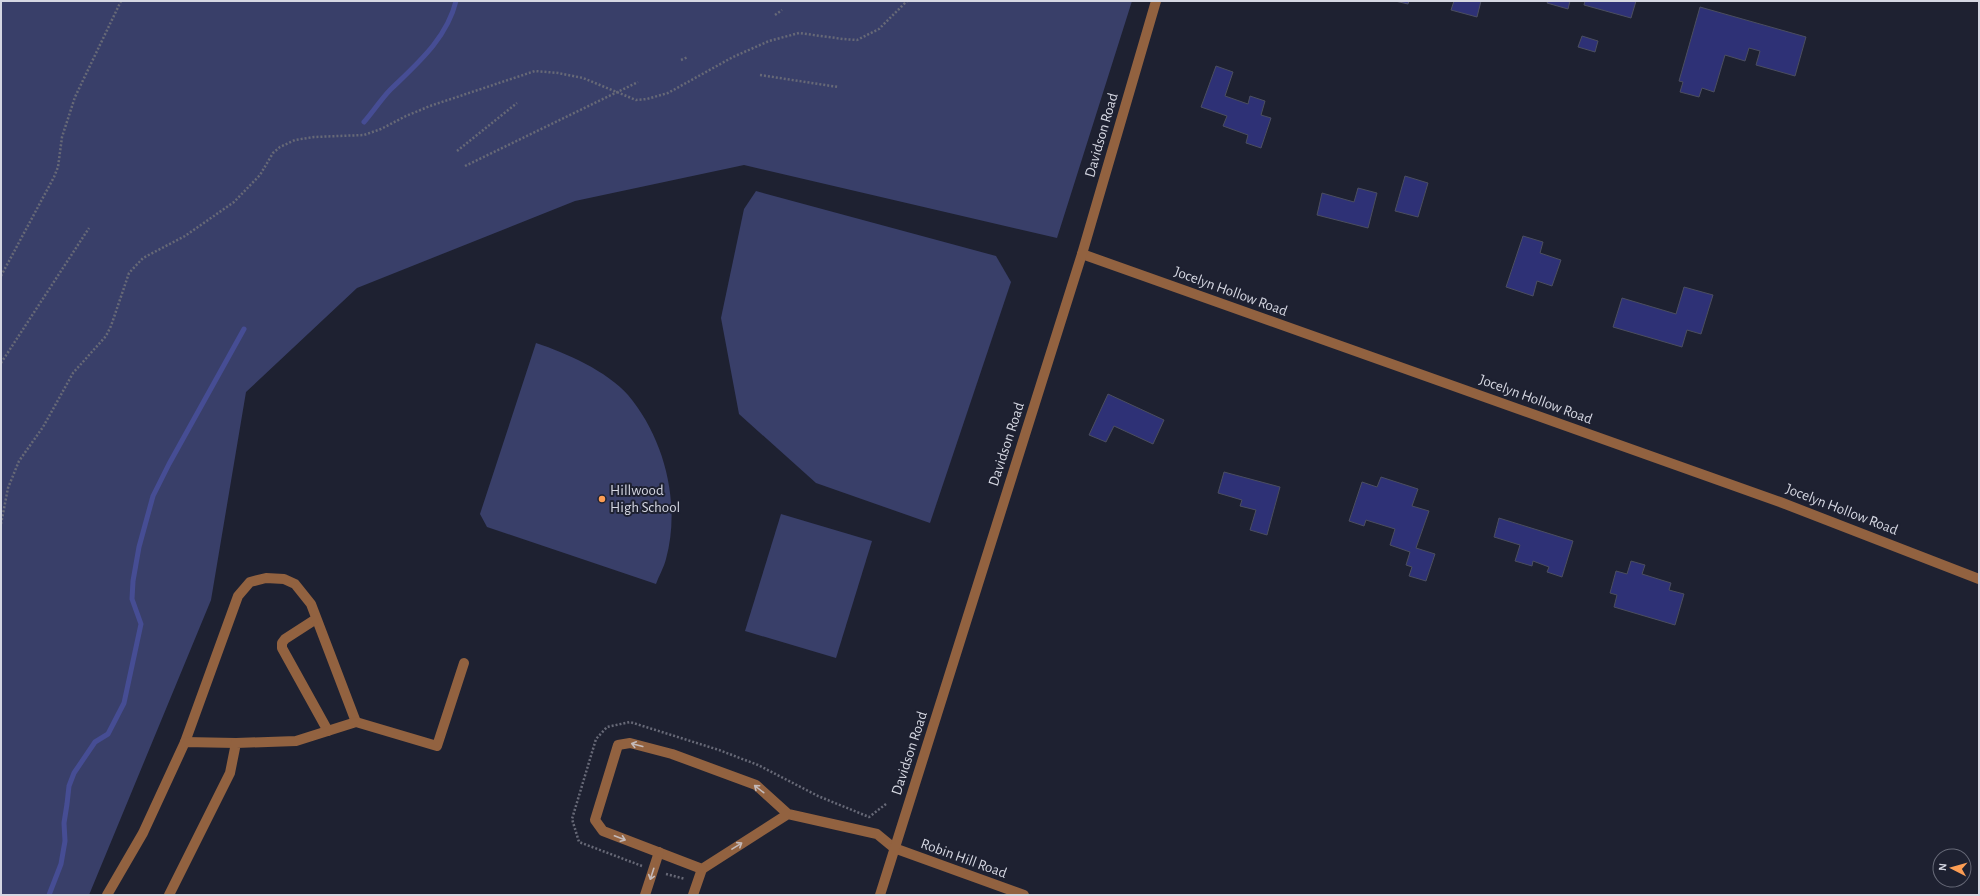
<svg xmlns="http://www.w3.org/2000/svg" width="1980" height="896" viewBox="0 0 1980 896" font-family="'Alegreya Sans',sans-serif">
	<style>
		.green { fill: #393f69 }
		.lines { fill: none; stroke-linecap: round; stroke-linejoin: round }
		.stream { stroke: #464d94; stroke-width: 5 }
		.building { fill: #2e3176; stroke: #4b4e60 }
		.path { stroke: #676977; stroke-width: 2.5; stroke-dasharray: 2 2; stroke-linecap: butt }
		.minor { stroke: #926240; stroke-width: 10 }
		.oneway { stroke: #c4baba }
		.poi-dot { fill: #fc9d54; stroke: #1e2131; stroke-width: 1.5 }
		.labels { text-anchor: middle; stroke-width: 4; stroke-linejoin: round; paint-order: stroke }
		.street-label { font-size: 15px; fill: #d5d7e2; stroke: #1e2131 }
		.poi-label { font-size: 15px; fill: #d5d7e2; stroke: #1e2131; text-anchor: start }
	</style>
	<rect width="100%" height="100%" fill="#1e2131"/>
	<g class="green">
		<polygon points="1,1 1132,1 1057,238 744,165 575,201 357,288 246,392 211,600 89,895 1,895"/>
		<polygon points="756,191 996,256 1011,282 930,523 816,483 739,414 721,318 744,209"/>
		<path d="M 536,343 C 566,353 607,371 628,395 C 665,439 681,504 666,559 C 664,567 659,576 656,584 L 487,527 L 480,514 Z"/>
		<polygon points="781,514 872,541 836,658 745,631"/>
	</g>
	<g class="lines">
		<g class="stream">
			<path d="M 364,122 C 373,112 381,99 391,89 C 418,63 447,38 456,1"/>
			<polyline points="49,895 61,864 65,841 64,823 67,804 69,786 74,773 95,742 108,734 124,703 141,624 132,599 133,581 139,547 153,496 169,464 244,329"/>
		</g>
	</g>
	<g class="building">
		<polygon points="1395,1 1409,1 1408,4"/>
		<polygon points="1454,1 1481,1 1477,17 1451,10"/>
		<polygon points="1548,1 1570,1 1568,9 1547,3"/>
		<polygon points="1585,1 1636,1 1631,18 1584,5"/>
		<polygon points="1700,7 1806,37 1795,76 1756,65 1760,51 1749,48 1745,61 1725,55 1714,92 1702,88 1699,97 1680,92 1683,82 1679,81"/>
		<polygon points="1582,36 1598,41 1595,52 1578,47"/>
		<polygon points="1216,66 1233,72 1225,96 1248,104 1250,96 1265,101 1261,115 1271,118 1261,148 1246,143 1248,135 1223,126 1227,116 1201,107"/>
		<polygon points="1405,176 1428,183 1418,217 1395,211"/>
		<polygon points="1358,188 1377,193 1368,228 1317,215 1322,193 1354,202"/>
		<polygon points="1523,236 1543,242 1540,253 1561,260 1552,286 1537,281 1533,296 1506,287"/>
		<polygon points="1684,287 1713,295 1701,334 1687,330 1682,347 1613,327 1622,298 1676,314"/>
		<polygon points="1108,394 1164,420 1153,444 1114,426 1106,442 1089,435"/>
		<polygon points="1224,472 1280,487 1267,535 1250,530 1256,510 1240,506 1242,500 1218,493"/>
		<polygon points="1381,477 1418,489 1412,506 1429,511 1416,548 1435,554 1426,581 1409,576 1412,567 1406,565 1410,552 1390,545 1395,529 1366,520 1364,526 1349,521 1362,482 1377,487"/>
		<polygon points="1499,518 1573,541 1562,577 1547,572 1549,567 1533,561 1532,566 1515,561 1520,545 1494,537"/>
		<polygon points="1631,561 1645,565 1642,574 1671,583 1669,590 1684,594 1675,625 1614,607 1617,595 1610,593 1616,571 1627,574"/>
	</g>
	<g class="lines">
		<g class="path">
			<polyline points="775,15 782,10"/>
			<polyline points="681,60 688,57"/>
			<polyline points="760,75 838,87"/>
			<polyline points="457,151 517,103"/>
			<polyline points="465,166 638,82"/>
			<polyline points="1,276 54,177 58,167 62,137 75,97 121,1"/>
			<polyline points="1,363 89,228"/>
			<polyline points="1,524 8,488 19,461 43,427 73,373 106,336 111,326 129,273 143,258 185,236 234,202 260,175 273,153 280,147 295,140 314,137 364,135 381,129 406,116 430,106 535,71 558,73 583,78 636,100 647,99 668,93 733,57 769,41 799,33 843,39 857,40 879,29 907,1"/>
			<polyline points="642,866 579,842 572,819 596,739 607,727 630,722 719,750 758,765 818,796 869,817 886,804"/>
			<polyline points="666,874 685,879"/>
		</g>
		<g class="minor">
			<polyline points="1082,254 1780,502 1979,579"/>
			<polyline points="316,619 285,639 282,643 282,648 328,731"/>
			<polyline points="185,742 238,596 250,582 266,578 284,579 295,584 311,604 356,722"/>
			<polyline points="788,814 702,869 603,831 595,820 618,745 630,743 672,754 756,785 788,814 877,834 894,848 1024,895"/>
			<polyline points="107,895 143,833 185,742 236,743"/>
			<polyline points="169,895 230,773 236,743 296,741 356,722 437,746 464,663"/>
			<polyline points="645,895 659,852"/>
			<polyline points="693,895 702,869"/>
			<polyline points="880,895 1082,254 1156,1"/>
		</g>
	</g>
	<defs><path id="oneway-shaft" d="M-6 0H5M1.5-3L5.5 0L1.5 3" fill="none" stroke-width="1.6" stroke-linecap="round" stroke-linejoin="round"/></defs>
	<g class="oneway">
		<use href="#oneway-shaft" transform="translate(637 745) rotate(-165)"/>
		<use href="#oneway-shaft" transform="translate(759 789) rotate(-142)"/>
		<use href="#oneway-shaft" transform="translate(620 838) rotate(21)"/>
		<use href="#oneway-shaft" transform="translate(737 846) rotate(-32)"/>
		<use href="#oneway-shaft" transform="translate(652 874) rotate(108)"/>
	</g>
	<circle class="poi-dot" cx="602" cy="499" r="4"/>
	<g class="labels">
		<g class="street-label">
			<text transform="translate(1101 135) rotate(-74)" y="5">Davidson Road</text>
			<text transform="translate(1231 291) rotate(20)" y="5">Jocelyn Hollow Road</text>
			<text transform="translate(1536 399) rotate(20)" y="5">Jocelyn Hollow Road</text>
			<text transform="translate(1006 444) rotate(-72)" y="5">Davidson Road</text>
			<text transform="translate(1842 509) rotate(21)" y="5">Jocelyn Hollow Road</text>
			<text transform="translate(909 753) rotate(-72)" y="5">Davidson Road</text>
			<text transform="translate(964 858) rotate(20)" y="5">Robin Hill Road</text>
		</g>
		<g class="poi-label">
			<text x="610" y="495">Hillwood<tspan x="610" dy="17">High School</tspan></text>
		</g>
	</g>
	<rect width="1980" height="896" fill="none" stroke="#d5d7e2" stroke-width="4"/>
	<g transform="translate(1952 868) rotate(276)"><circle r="19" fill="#1e2131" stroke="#676a78"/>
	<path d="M0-3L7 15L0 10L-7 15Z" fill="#fc9d54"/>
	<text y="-6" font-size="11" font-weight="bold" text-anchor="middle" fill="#d5d7e2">N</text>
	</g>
</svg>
